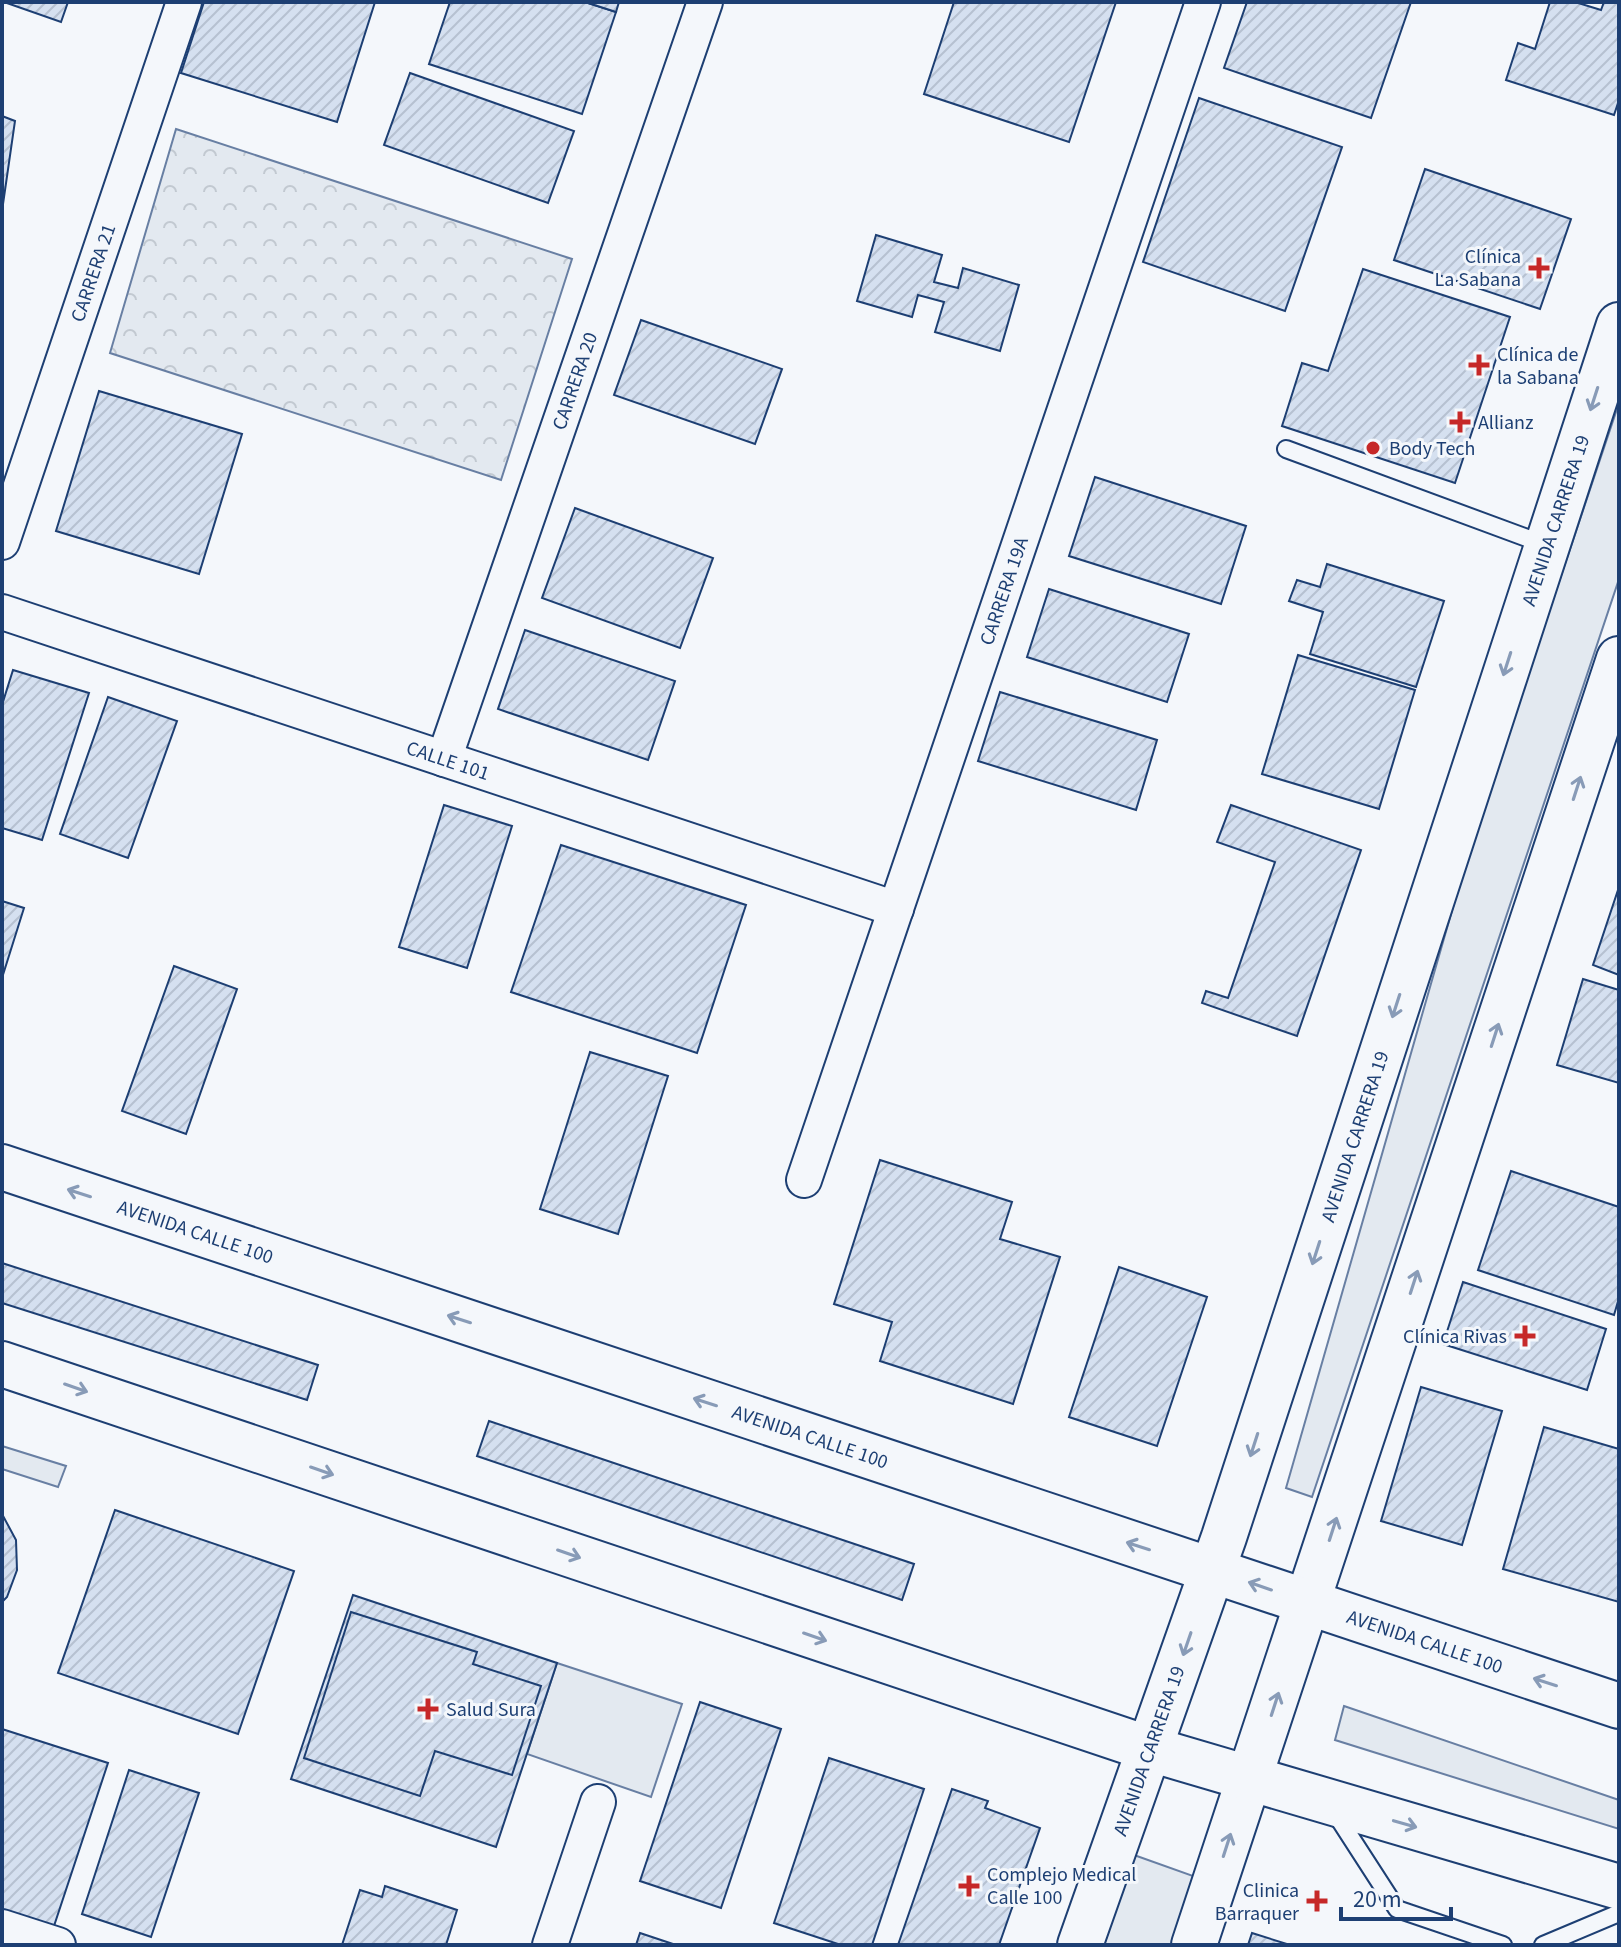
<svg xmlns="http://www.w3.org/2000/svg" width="1621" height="1947" viewBox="0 0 1621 1947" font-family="'Source Sans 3',sans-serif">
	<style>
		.grass { fill: #e3e9f0; stroke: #687fa3; stroke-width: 2 }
		.forest { fill: url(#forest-crowns); stroke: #687fa3; stroke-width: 2 }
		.building { fill: url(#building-hatch); stroke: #1d3f73; stroke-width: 2 }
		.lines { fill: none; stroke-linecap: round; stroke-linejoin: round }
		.lane-casing { stroke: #1d3f73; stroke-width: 20 }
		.street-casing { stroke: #1d3f73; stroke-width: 38 }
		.secondary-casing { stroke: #1d3f73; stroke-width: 48 }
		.primary-casing { stroke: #1d3f73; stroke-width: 48 }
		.lane { stroke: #f4f7fb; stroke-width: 16 }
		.street { stroke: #f4f7fb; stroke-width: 34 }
		.secondary { stroke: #f4f7fb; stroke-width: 44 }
		.primary { stroke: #f4f7fb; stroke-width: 44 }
		.oneway { stroke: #889bb7 }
		.poi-dot { fill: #c62828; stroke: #f4f7fb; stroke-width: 3 }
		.labels { text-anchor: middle; stroke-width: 6; stroke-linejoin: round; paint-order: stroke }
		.poi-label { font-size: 20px; fill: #1d3f73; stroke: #f4f7fb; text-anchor: start }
		.street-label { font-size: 20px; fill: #1d3f73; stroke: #f4f7fb }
	</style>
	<defs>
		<pattern id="forest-crowns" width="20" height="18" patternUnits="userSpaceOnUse" patternTransform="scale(2)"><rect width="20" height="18" fill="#e3e9f0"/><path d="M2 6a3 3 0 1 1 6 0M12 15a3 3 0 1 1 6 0" fill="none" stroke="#c2c9d1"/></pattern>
		<pattern id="building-hatch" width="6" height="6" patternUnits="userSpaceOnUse" patternTransform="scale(2)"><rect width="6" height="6" fill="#d5e0f0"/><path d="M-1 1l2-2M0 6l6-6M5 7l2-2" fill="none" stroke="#b6c1d1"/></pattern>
	</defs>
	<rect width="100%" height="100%" fill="#f4f7fb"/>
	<g class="grass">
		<polygon points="1619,403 1619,579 1312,1497 1286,1488 1472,841"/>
		<polygon points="2,1446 66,1466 58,1487 2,1469"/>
		<polygon points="557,1663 682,1704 651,1797 527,1754"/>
		<polygon points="1344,1706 1619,1800 1619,1829 1335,1740"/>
		<polygon points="1134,1855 1196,1877 1173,1945 1104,1945"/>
	</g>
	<polygon class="forest" points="176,129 572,259 501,480 110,353"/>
	<g class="building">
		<polygon points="4,2 68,2 61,22"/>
		<polygon points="204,2 375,2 337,122 181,73"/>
		<polygon points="450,2 585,2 616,12 582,114 429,64"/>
		<polygon points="585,2 619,2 616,12"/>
		<polygon points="954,2 1116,2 1069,142 924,94"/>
		<polygon points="1247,2 1411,2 1371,118 1224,68"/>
		<polygon points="1550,2 1575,2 1601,10 1604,2 1619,3 1619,100 1614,115 1506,80 1518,43 1535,49"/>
		<polygon points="410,73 574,131 548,203 384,145"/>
		<polygon points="1199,98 1342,147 1285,311 1143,262"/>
		<polygon points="2,116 15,121 2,211"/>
		<polygon points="1425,169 1571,219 1540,309 1394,260"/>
		<polygon points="876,235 942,255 934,282 958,288 963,268 1019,285 1000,351 935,332 944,302 918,295 912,317 857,301"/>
		<polygon points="1363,269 1510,317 1455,483 1282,426 1302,363 1328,371"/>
		<polygon points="641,320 782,369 755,444 614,395"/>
		<polygon points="99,391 242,434 199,574 56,531"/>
		<polygon points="1095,477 1246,526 1221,604 1069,556"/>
		<polygon points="575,508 713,558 680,648 542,598"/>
		<polygon points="1327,564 1444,601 1416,687 1310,654 1323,612 1289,601 1297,580 1320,587"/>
		<polygon points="1049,589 1189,634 1167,702 1027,657"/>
		<polygon points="525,630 675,681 648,760 498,709"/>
		<polygon points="1298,655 1415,690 1379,809 1262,774"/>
		<polygon points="13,670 89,693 42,840 2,828 2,705"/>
		<polygon points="1000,692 1157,740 1136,810 978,761"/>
		<polygon points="108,697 177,721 128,858 60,834"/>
		<polygon points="444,805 512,826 467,968 399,947"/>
		<polygon points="1231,805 1361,850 1297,1036 1202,1003 1206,991 1228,998 1275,862 1217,842"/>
		<polygon points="561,845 746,905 697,1053 511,992"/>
		<polygon points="1618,890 1619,890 1619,975 1593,965"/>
		<polygon points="2,901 24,908 2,978"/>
		<polygon points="174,966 237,989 186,1134 122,1111"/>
		<polygon points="1583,979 1619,990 1619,1083 1557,1065"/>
		<polygon points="590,1052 668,1076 618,1234 540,1209"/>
		<polygon points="880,1160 1012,1202 1000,1239 1060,1257 1013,1404 880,1361 892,1322 834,1304"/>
		<polygon points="1511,1171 1619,1207 1619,1298 1614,1315 1478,1270"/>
		<polygon points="2,1263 318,1365 307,1400 2,1303"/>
		<polygon points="1119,1267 1207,1297 1157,1446 1069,1417"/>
		<polygon points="1463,1282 1606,1329 1587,1390 1443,1344"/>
		<polygon points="1421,1387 1502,1411 1462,1545 1381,1521"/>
		<polygon points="489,1421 914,1564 902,1600 477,1456"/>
		<polygon points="1544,1427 1619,1449 1619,1602 1503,1569"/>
		<polygon points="115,1510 294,1571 238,1734 58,1673"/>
		<polygon points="2,1514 16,1540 17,1570 7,1597 2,1602"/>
		<polygon points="353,1595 557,1663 496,1847 291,1779"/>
		<polygon points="351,1612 477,1652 473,1664 541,1686 512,1775 435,1751 420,1796 304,1758"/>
		<polygon points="700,1702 781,1729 721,1908 640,1881"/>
		<polygon points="2,1729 108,1763 53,1929 2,1912"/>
		<polygon points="829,1758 924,1789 872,1945 841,1945 774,1923"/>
		<polygon points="129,1770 199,1793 151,1937 82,1914"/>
		<polygon points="952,1789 988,1801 985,1808 1040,1828 999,1945 898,1945"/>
		<polygon points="385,1886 457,1910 446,1945 342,1945 360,1890 382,1897"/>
		<polygon points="640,1933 676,1945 636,1945"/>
		<polygon points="1252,1933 1290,1945 1248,1945"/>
	</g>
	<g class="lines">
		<defs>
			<g id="lane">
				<polyline points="1286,449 1546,545"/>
				<polyline points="1335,1813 1397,1909 1503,1945"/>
				<polyline points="1543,1945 1619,1913"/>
			</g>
			<g id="street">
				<path id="s1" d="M 2,542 L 184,2"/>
				<path id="s2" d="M 2,612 L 896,909"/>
				<path id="s3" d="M 444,759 L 705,2"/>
				<path id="s4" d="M 804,1180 L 1203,2"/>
				<polyline points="2,1927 58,1945"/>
				<polyline points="550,1945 598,1802"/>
			</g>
			<g id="secondary">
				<path id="s5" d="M 1080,1945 L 1224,1537 L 1619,325"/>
				<polyline points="1194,1945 1619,659"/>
			</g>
			<g id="primary">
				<path id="s6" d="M 2,1167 L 1619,1706"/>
				<polyline points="2,1364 1150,1749 1619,1887"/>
			</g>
		</defs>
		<use href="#lane" class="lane-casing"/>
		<use href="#street" class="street-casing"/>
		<use href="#secondary" class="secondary-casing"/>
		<use href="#primary" class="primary-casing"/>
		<use href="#lane" class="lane"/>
		<use href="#street" class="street"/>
		<use href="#secondary" class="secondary"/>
		<use href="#primary" class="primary"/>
	</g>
	<defs><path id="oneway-shaft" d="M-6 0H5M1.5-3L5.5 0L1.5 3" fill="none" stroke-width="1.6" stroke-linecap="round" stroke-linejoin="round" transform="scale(2)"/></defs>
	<g class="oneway">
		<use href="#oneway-shaft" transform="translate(1594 399) rotate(108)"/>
		<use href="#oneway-shaft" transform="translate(1507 664) rotate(108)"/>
		<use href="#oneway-shaft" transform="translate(1577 788) rotate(-72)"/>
		<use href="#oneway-shaft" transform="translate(1396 1006) rotate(108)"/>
		<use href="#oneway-shaft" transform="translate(1495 1035) rotate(-72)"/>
		<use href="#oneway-shaft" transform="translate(79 1193) rotate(-162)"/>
		<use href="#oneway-shaft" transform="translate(1316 1253) rotate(108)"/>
		<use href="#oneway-shaft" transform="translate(1414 1282) rotate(-72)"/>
		<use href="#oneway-shaft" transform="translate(459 1319) rotate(-162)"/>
		<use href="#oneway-shaft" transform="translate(76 1388) rotate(19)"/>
		<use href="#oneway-shaft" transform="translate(705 1402) rotate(-162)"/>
		<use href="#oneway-shaft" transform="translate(1254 1445) rotate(108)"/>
		<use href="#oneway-shaft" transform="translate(322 1471) rotate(19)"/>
		<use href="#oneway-shaft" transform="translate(1333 1529) rotate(-72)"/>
		<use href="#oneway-shaft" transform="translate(1138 1546) rotate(-162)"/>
		<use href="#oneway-shaft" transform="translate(569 1554) rotate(19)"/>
		<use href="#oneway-shaft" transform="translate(1260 1586) rotate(-161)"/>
		<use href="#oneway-shaft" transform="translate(815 1637) rotate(19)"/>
		<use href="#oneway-shaft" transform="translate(1187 1644) rotate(109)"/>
		<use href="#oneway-shaft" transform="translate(1545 1682) rotate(-162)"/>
		<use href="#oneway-shaft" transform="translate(1275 1704) rotate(-72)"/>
		<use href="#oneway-shaft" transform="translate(1405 1824) rotate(16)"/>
		<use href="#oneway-shaft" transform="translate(1227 1845) rotate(-72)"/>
	</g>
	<g class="poi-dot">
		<path d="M1535 256h8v8h8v8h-8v8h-8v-8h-8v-8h8z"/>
		<path d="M1475 353h8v8h8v8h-8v8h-8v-8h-8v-8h8z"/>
		<path d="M1456 410h8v8h8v8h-8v8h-8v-8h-8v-8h8z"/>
		<circle cx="1373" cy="448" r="8"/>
		<path d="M1521 1324h8v8h8v8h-8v8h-8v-8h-8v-8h8z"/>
		<path d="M424 1697h8v8h8v8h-8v8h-8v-8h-8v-8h8z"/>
		<path d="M965 1874h8v8h8v8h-8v8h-8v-8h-8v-8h8z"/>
		<path d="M1313 1889h8v8h8v8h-8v8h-8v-8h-8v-8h8z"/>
	</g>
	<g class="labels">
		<g class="poi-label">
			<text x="1521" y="263" text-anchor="end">Clínica<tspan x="1521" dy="23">La Sabana</tspan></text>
			<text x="1497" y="361">Clínica de<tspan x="1497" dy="23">la Sabana</tspan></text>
			<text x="1478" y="429">Allianz</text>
			<text x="1389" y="455">Body Tech</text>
			<text x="1507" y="1343" text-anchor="end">Clínica Rivas</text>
			<text x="446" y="1716">Salud Sura</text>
			<text x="987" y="1881">Complejo Medical<tspan x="987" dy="23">Calle 100</tspan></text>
			<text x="1299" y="1897" text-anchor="end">Clinica<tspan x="1299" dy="23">Barraquer</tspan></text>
		</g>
		<g class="street-label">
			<text dy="7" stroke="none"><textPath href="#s1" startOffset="284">CARRERA 21</textPath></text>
			<text dy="7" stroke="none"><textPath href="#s3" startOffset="400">CARRERA 20</textPath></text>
			<text dy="7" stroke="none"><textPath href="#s5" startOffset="1502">AVENIDA CARRERA 19</textPath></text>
			<text dy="7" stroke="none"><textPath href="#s4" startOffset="622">CARRERA 19A</textPath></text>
			<text dy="7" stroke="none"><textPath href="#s2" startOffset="470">CALLE 101</textPath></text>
			<text dy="7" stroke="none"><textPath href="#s5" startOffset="854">AVENIDA CARRERA 19</textPath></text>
			<text dy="7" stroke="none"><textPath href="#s6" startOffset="204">AVENIDA CALLE 100</textPath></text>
			<text dy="7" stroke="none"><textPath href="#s6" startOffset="852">AVENIDA CALLE 100</textPath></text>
			<text dy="7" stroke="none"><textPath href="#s6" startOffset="1500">AVENIDA CALLE 100</textPath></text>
			<text dy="7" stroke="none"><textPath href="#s5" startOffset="206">AVENIDA CARRERA 19</textPath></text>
		</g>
	</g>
	<rect width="1621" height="1947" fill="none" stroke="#1d3f73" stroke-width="8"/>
	<path d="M1341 1907v12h110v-12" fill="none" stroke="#1d3f73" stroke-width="4"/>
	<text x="1353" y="1907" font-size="24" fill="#1d3f73" stroke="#f4f7fb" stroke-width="6" paint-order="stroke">20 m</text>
</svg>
